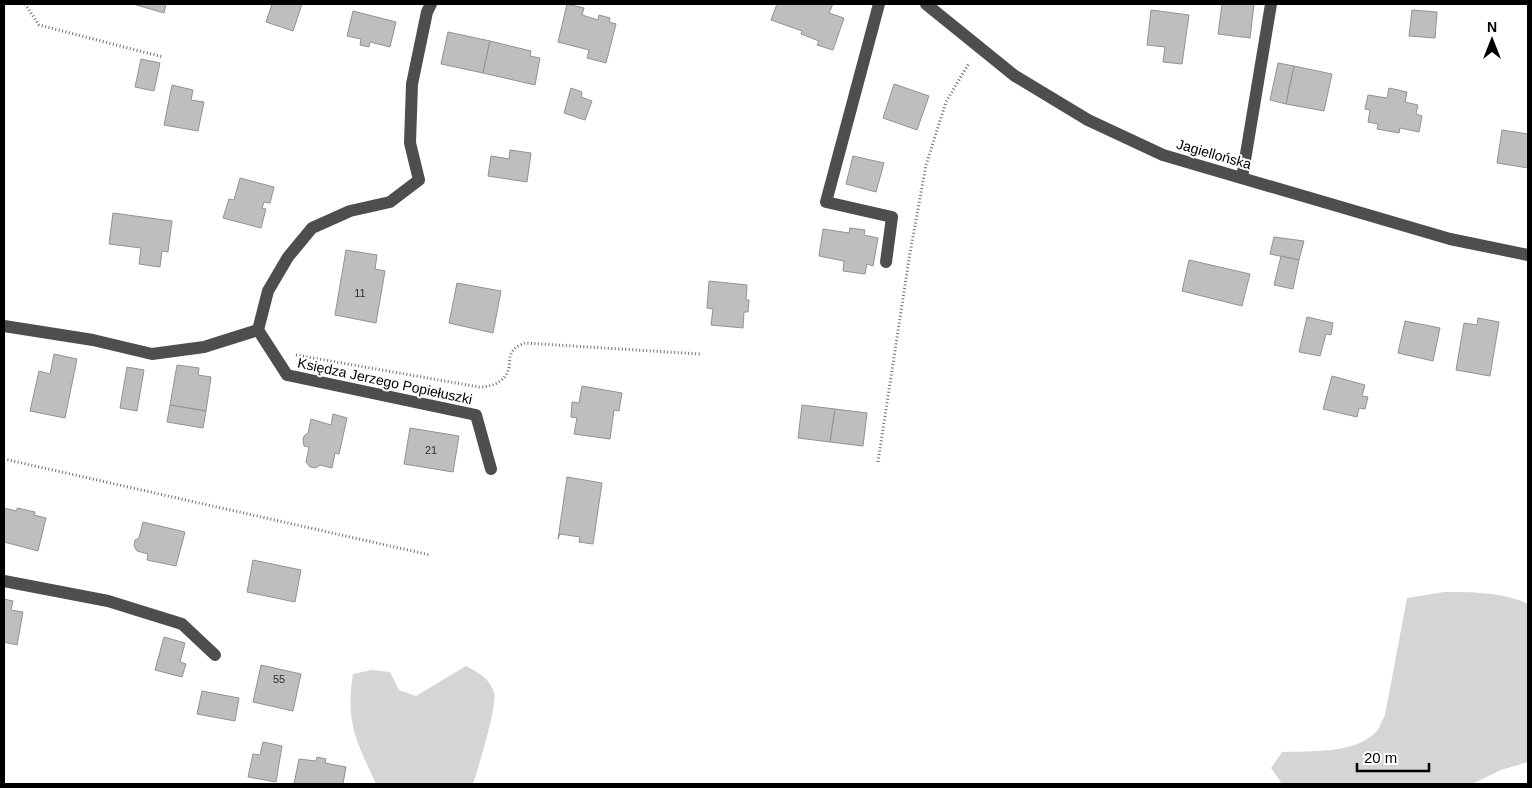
<svg xmlns="http://www.w3.org/2000/svg" width="1532" height="788" viewBox="0 0 1532 788" font-family="Arial,sans-serif">
	<style>
		.green { fill: #d5d5d5 }
		.building { fill: #bebebe; stroke: #929292 }
		.lines { fill: none; stroke-linecap: round; stroke-linejoin: round }
		.path { stroke: #707070; stroke-width: 3; stroke-dasharray: 1 2.5; stroke-linecap: butt }
		.minor { stroke: #4e4e4e; stroke-width: 12 }
		.labels { text-anchor: middle; stroke-width: 4; stroke-linejoin: round; paint-order: stroke }
		.number-label { font-size: 11px; fill: #303030 }
		.street-label { font-size: 14px; fill: #000; stroke: #fff }
	</style>
	<rect width="100%" height="100%" fill="#fff"/>
	<g class="green">
		<path d="M 1444,592 C 1471,592 1504,592 1528,604 L 1528,762 L 1501,770 L 1472,784 L 1282,784 L 1271,768 L 1282,752 C 1310,751 1355,754 1376,732 C 1380,728 1382,720 1385,715 L 1407,598 Z"/>
		<path d="M 466,666 C 479,673 489,678 494,692 C 498,705 478,768 473,784 L 376,784 C 357,742 345,723 353,674 L 372,670 L 390,672 L 399,690 L 416,696 Z"/>
	</g>
	<g class="building">
		<polygon points="133,4 166,4 164,13"/>
		<polygon points="272,4 302,4 293,31 266,22"/>
		<polygon points="567,4 584,8 582,15 598,20 599,15 610,18 609,22 616,24 606,63 587,58 589,50 558,42"/>
		<polygon points="777,4 833,4 829,13 844,18 833,50 817,45 819,41 801,34 802,31 771,20"/>
		<polygon points="1222,4 1254,4 1250,38 1218,34"/>
		<polygon points="1151,10 1189,15 1182,64 1163,62 1165,47 1147,45"/>
		<polygon points="1412,10 1437,12 1435,38 1409,36"/>
		<polygon points="353,11 396,22 390,47 370,42 369,47 360,45 361,39 347,36"/>
		<polygon points="448,32 490,41 483,73 441,64"/>
		<polygon points="490,41 531,51 530,56 540,58 535,85 483,73"/>
		<polygon points="141,59 160,63 154,91 135,87"/>
		<polygon points="1278,63 1294,66 1286,104 1270,100"/>
		<polygon points="1294,66 1332,74 1324,111 1286,104"/>
		<polygon points="894,84 929,96 917,130 883,118"/>
		<polygon points="172,85 193,90 191,100 204,102 198,131 164,125"/>
		<polygon points="571,88 582,92 581,97 592,101 585,120 564,113"/>
		<polygon points="1389,88 1407,92 1405,102 1418,105 1416,114 1422,116 1419,132 1400,128 1399,133 1377,129 1378,124 1368,122 1370,110 1365,109 1368,95 1387,98"/>
		<polygon points="1502,130 1528,134 1528,168 1497,163"/>
		<polygon points="510,150 531,153 527,182 488,176 491,156 509,159"/>
		<polygon points="853,156 884,163 876,192 846,184"/>
		<polygon points="240,178 274,187 270,203 264,202 262,208 266,209 261,228 223,218 229,199 234,200"/>
		<polygon points="113,213 172,221 168,252 162,251 160,267 139,264 141,248 109,244"/>
		<polygon points="850,228 865,230 864,235 878,238 873,266 867,264 865,274 843,271 844,261 819,256 823,229 849,233"/>
		<polygon points="1274,237 1304,241 1299,260 1270,254"/>
		<polygon points="346,250 377,255 375,269 385,271 376,323 335,315"/>
		<polygon points="1281,256 1299,260 1293,289 1274,285"/>
		<polygon points="1189,260 1250,274 1242,306 1182,291"/>
		<polygon points="709,281 747,285 746,300 749,300 748,312 744,312 743,328 711,325 713,309 707,308"/>
		<polygon points="457,283 501,291 493,333 449,323"/>
		<polygon points="1307,317 1333,323 1331,335 1326,334 1320,356 1299,352"/>
		<polygon points="1478,318 1499,322 1490,376 1456,370 1464,323 1477,325"/>
		<polygon points="1405,321 1440,328 1433,361 1398,353"/>
		<polygon points="54,354 77,359 65,418 30,411 39,371 50,374"/>
		<polygon points="177,365 199,368 198,375 211,377 206,411 170,405"/>
		<polygon points="127,367 144,370 137,411 120,408"/>
		<polygon points="1332,376 1365,385 1362,396 1368,397 1365,409 1359,408 1357,417 1323,409"/>
		<polygon points="582,386 622,393 619,411 614,410 610,439 574,434 577,418 571,417 572,402 579,403"/>
		<polygon points="170,405 206,411 203,428 167,422"/>
		<polygon points="802,405 835,409 830,442 798,438"/>
		<polygon points="835,409 867,413 863,446 830,442"/>
		<polygon points="333,414 347,418 339,454 335,453 332,468 320,465 316,468 310,467 306,462 309,447 304,446 303,440 304,436 308,433 311,419 331,425"/>
		<polygon points="410,428 459,436 453,472 404,464"/>
		<polygon points="567,477 602,483 593,544 579,542 580,537 560,534 558,539"/>
		<polygon points="4,508 17,511 17,508 35,512 34,515 46,518 38,551 4,542"/>
		<polygon points="143,522 185,532 176,566 147,560 148,554 137,551 134,546 135,540 139,538"/>
		<polygon points="253,560 301,570 295,602 247,592"/>
		<polygon points="4,599 13,601 11,610 23,612 17,645 4,642"/>
		<polygon points="164,637 185,643 180,662 186,664 182,677 155,670"/>
		<polygon points="261,665 301,674 293,711 253,702"/>
		<polygon points="202,691 239,698 235,721 197,714"/>
		<polygon points="263,742 282,746 276,782 248,777 253,754 260,755"/>
		<polygon points="317,757 326,759 325,763 346,767 343,784 294,784 299,759 316,761"/>
	</g>
	<g class="lines">
		<g class="path">
			<polyline points="25,4 39,25 163,57"/>
			<path d="M 296,355 L 479,387 C 492,387 506,382 509,367 C 510,362 509,357 512,352 C 515,347 520,345 525,343 L 700,354"/>
			<polyline points="4,459 430,555"/>
			<polyline points="878,462 909,259 926,165 946,102 969,63"/>
		</g>
		<g class="minor">
			<polyline points="879,4 826,202 892,217 886,262"/>
			<polyline points="926,4 1015,76 1088,120 1163,155 1450,239 1528,255"/>
			<polyline points="1242,178 1271,4"/>
			<polyline points="4,326 93,340 152,354 204,347 258,330 268,291 288,257 312,228 350,211 390,202 419,180 410,143 412,84 427,12 431,4"/>
			<polyline points="258,330 287,375 476,415 491,469"/>
			<polyline points="4,581 108,601 182,624 215,655"/>
		</g>
	</g>
	<g class="labels">
		<g class="number-label">
			<text x="360" y="297">11</text>
			<text x="431" y="454">21</text>
			<text x="279" y="683">55</text>
		</g>
		<g class="street-label">
			<text transform="translate(1214 154) rotate(16)" y="5">Jagiellońska</text>
			<text transform="translate(385 381) rotate(12)" y="5">Księdza Jerzego Popiełuszki</text>
		</g>
	</g>
	<rect width="1532" height="788" fill="none" stroke="#000000" stroke-width="10"/>
	<g transform="translate(1492 40)" stroke="#ffffff" stroke-width="4" paint-order="stroke">
	<path d="M0-4L9 19L0 12L-9 19Z" fill="#000000"/>
	<text y="-8" font-size="14" font-weight="bold" text-anchor="middle" fill="#000000">N</text>
	</g>
	<path d="M1357 763v8h72v-8" fill="none" stroke="#000000" stroke-width="2.5"/>
	<text x="1364" y="763" font-size="15" fill="#000000" stroke="#ffffff" stroke-width="4" paint-order="stroke">20 m</text>
</svg>
